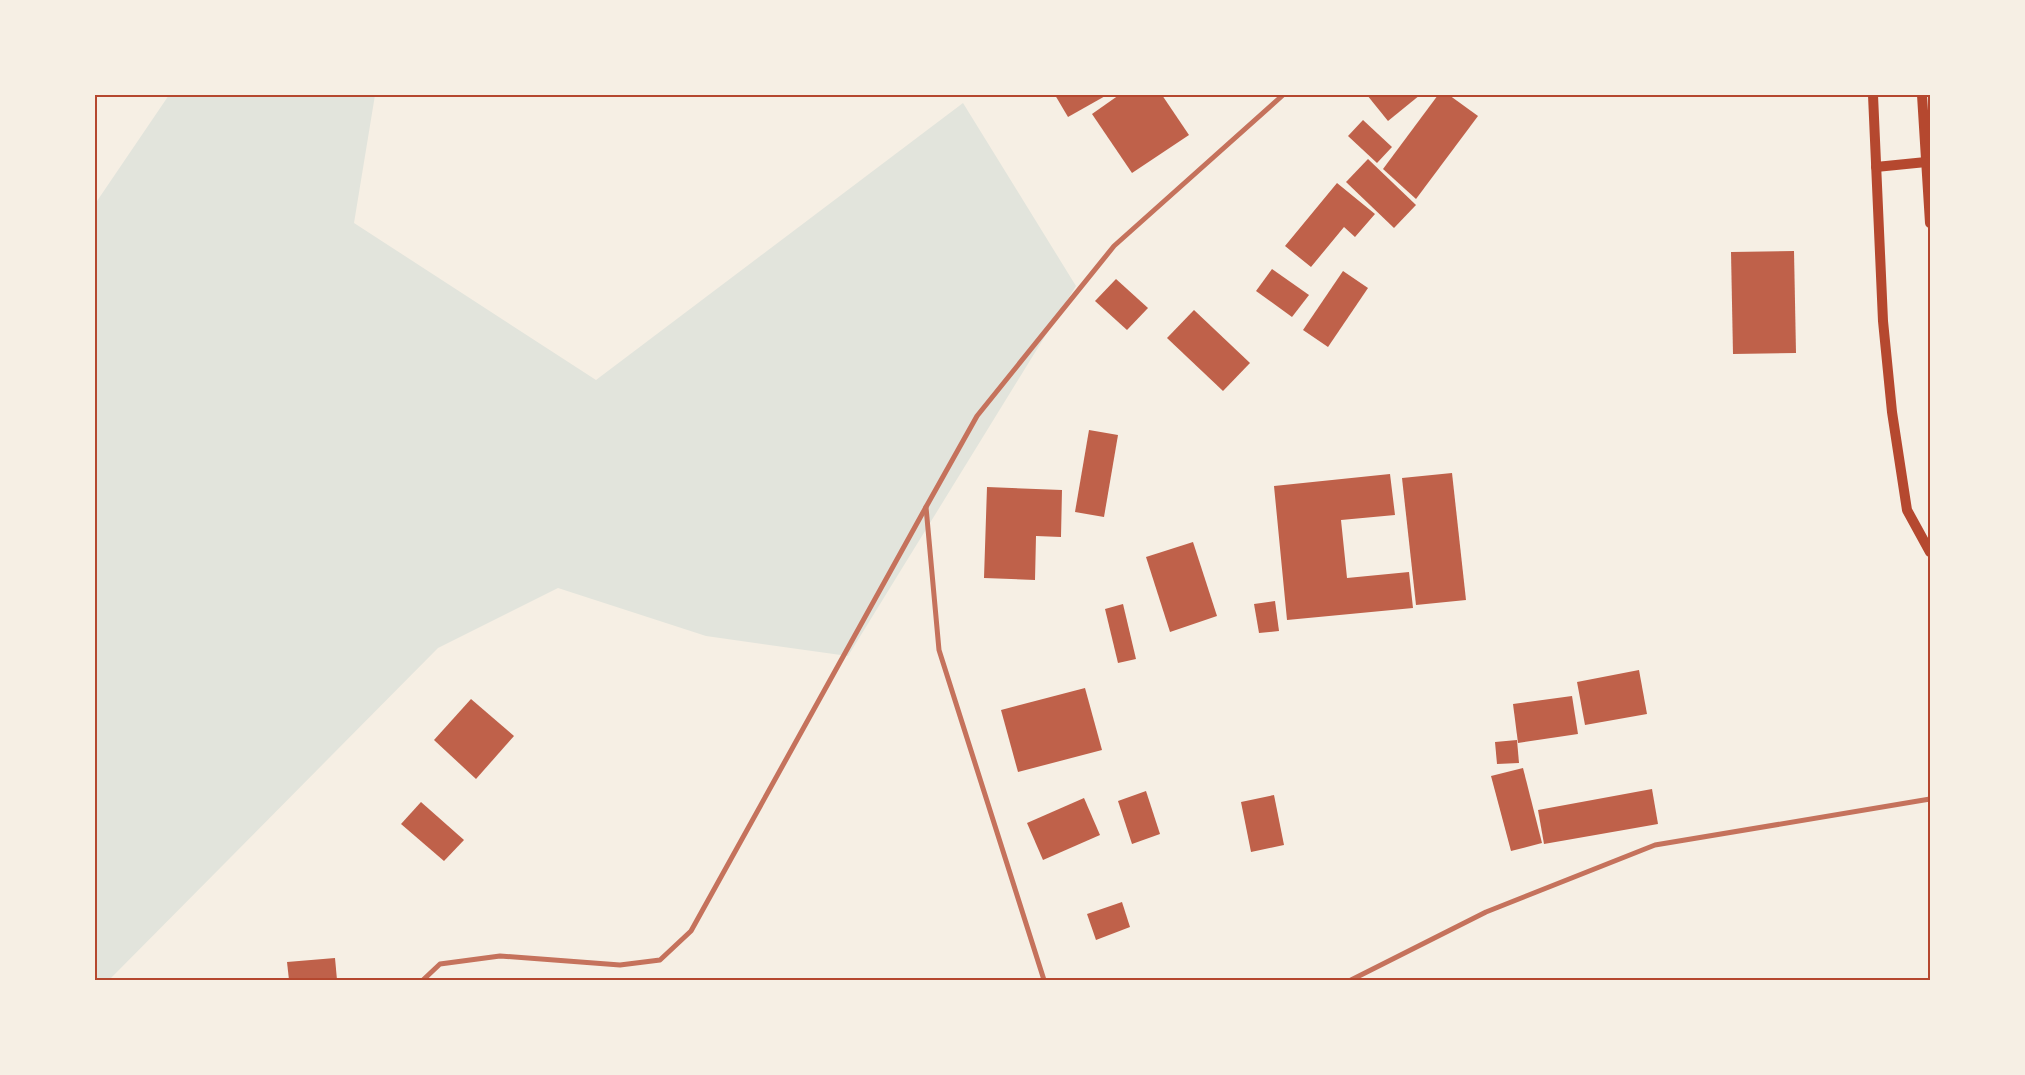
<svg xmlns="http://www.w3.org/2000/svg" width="2025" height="1075" viewBox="0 0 2025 1075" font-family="'Titillium Web',sans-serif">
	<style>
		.green { fill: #e2e4dc }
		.building { fill: #bf614a }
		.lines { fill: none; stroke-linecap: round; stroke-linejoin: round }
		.minor { stroke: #c5725c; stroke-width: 5 }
		.secondary { stroke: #b5482f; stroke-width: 10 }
		.neatline { fill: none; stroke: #b5482f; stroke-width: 2 }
	</style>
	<rect width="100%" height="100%" fill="#f6efe4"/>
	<polygon class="green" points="169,95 375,95 354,223 596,380 963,103 1076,286 848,656 706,636 558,588 438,648 109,980 95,980 95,204"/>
	<g class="building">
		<polygon points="1055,95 1107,95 1068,117"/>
		<polygon points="1119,95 1162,95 1189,135 1132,173 1092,114"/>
		<polygon points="1367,95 1420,95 1388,121"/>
		<polygon points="1438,95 1449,95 1478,116 1416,199 1383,169"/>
		<polygon points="1363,120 1392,147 1377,163 1348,136"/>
		<polygon points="1368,159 1416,205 1394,228 1346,182"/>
		<polygon points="1337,183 1375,214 1355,237 1344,227 1311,267 1285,246"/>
		<polygon points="1794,251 1796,353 1733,354 1731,252"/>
		<polygon points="1272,269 1309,295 1292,317 1256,291"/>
		<polygon points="1343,271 1368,288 1328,347 1303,330"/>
		<polygon points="1116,279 1148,308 1127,330 1095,301"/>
		<polygon points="1194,310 1250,363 1223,391 1167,338"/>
		<polygon points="1089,430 1118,435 1104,517 1075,512"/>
		<polygon points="1452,473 1466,600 1416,605 1402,478"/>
		<polygon points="1390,474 1395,515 1341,520 1347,578 1409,572 1413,608 1287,620 1274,486"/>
		<polygon points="987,487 1062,490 1061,537 1036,536 1035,580 984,578"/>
		<polygon points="1193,542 1217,616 1170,632 1146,557"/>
		<polygon points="1275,601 1279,631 1259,633 1254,604"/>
		<polygon points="1123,604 1136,659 1118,663 1105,609"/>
		<polygon points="1639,670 1647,714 1585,725 1577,682"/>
		<polygon points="1085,688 1102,750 1018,772 1001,710"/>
		<polygon points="1572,696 1578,734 1518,743 1513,704"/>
		<polygon points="471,699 514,736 476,779 434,740"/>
		<polygon points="1517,740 1519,763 1497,764 1495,742"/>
		<polygon points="1523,768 1542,843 1511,851 1491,776"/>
		<polygon points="1652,789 1658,824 1544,844 1538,810"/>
		<polygon points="1146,791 1160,834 1132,844 1118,801"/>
		<polygon points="1274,795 1284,845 1251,852 1241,802"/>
		<polygon points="1084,798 1100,835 1043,860 1027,823"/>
		<polygon points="421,802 464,840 444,861 401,824"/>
		<polygon points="1122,902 1130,927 1096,940 1087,914"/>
		<polygon points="335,958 337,980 289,980 287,962"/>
	</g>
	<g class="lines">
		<g class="minor">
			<polyline points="423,980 440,964 500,956 620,965 660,960 691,931 926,507"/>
			<polyline points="1044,980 939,650 926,507 977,416 1114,246 1283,95"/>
			<polyline points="1351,980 1486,912 1655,845 1930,799"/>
		</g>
		<g class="secondary">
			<polyline points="1873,95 1883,321 1892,412 1907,510 1930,552"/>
			<polyline points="1922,95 1930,223"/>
			<polyline points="1876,167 1926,162"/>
		</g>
	</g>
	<rect width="2025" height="1075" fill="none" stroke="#f6efe4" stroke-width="192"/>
	<rect x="96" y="96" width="1833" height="883" class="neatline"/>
</svg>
